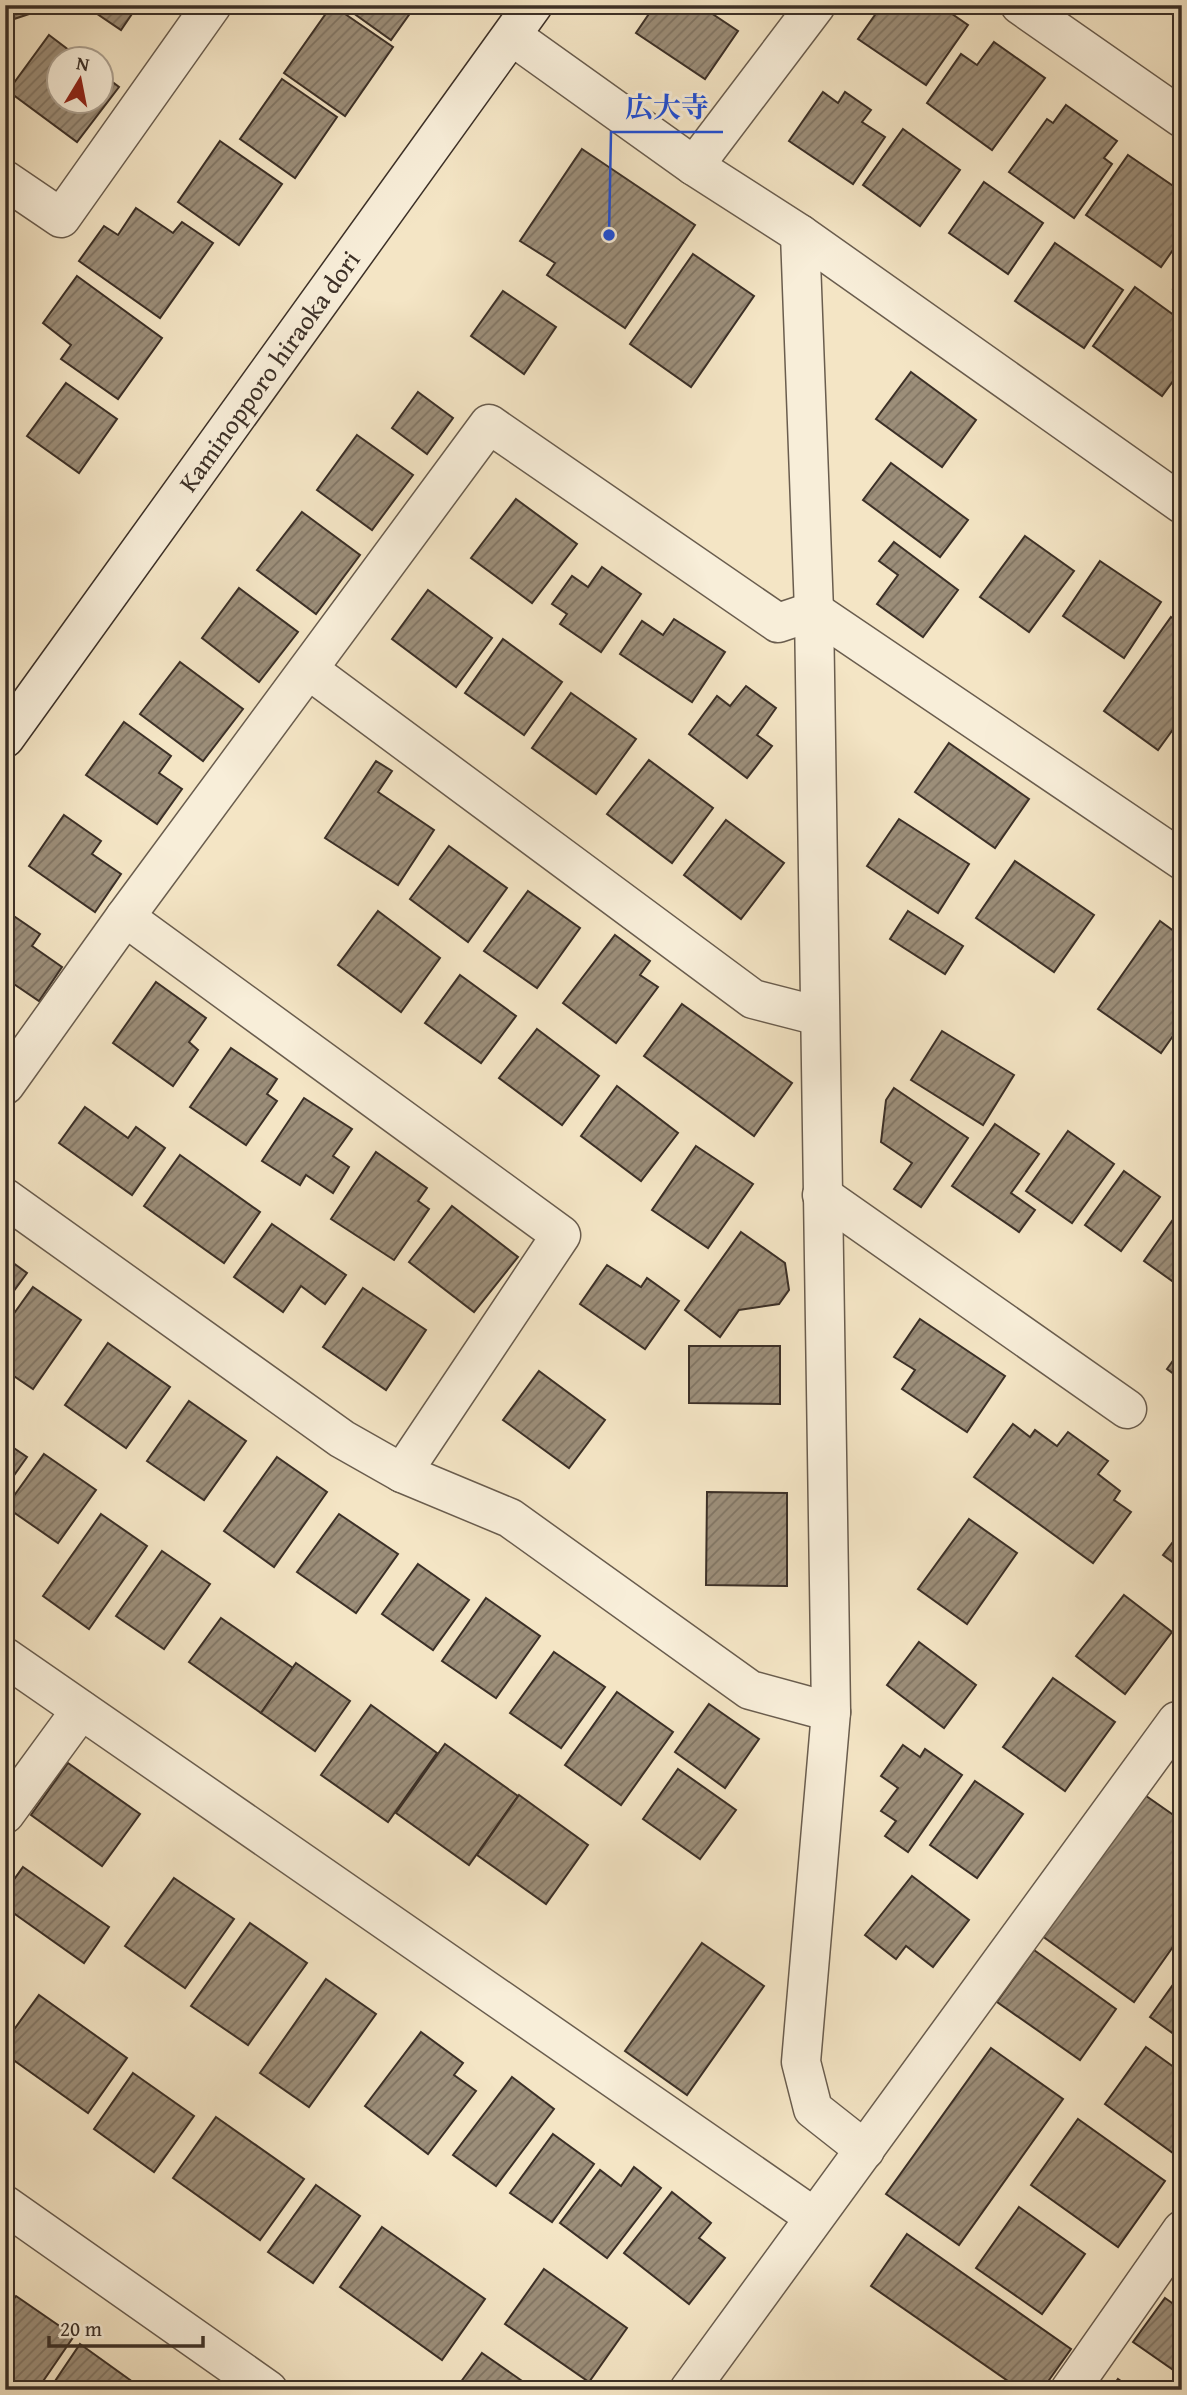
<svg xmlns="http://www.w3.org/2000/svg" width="1187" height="2395" viewBox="0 0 1187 2395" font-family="'Gentium Book Plus','Noto Serif JP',serif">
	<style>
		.building { fill: url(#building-hatch); stroke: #3c3027; stroke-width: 2 }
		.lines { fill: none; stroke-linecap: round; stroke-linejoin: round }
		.street-casing { stroke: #6a5d4e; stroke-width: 41 }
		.secondary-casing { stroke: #3c3027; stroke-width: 41 }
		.street { stroke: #f8eed9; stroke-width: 38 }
		.secondary { stroke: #f8eed9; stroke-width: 38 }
		.labels { text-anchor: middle; stroke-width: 6; stroke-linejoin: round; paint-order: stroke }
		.street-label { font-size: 26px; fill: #3c3027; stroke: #f8eed9 }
		.leader { fill: none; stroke: #1d4ed8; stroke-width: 2.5 }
		.callout-dot { fill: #1d4ed8; stroke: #f8eed9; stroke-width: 2.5 }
		.callout-label { font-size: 28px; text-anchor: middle; font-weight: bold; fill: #1d4ed8; stroke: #f8eed9; stroke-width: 6; stroke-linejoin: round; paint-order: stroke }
	</style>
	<defs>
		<pattern id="building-hatch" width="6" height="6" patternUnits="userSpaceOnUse" patternTransform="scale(1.75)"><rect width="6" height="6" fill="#9c8e79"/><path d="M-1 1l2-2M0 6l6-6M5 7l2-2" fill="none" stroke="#807463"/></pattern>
	</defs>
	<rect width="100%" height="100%" fill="#f4e5c5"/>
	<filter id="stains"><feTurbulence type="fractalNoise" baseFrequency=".00286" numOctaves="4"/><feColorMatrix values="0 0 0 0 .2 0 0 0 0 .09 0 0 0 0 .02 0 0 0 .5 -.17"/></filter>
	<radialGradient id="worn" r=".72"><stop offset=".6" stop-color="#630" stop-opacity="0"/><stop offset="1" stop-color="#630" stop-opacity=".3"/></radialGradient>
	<g class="building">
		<polygon points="5,5 56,5 5,22"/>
		<polygon points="84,5 138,5 121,30"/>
		<polygon points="332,5 393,47 345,116 284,73"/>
		<polygon points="342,5 416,5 391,40"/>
		<polygon points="655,5 699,5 738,31 705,79 636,33"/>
		<polygon points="882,5 939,5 968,25 926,85 858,39"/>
		<polygon points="1159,5 1182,5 1182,21"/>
		<polygon points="49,35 82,60 60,60 60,102 102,102 102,74 119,87 77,142 8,91"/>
		<polygon points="994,42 1045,78 992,150 927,103 961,54 977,65"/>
		<polygon points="282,79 337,117 295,178 240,139"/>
		<polygon points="823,92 838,103 845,92 871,110 862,122 885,137 853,184 789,141"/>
		<polygon points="1066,105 1117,141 1104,158 1112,164 1074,218 1009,172 1047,119 1053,123"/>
		<polygon points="903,129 960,170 920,226 863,185"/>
		<polygon points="220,141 282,184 239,245 178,202"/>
		<polygon points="582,149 695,225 625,328 547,275 555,263 520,241"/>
		<polygon points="1128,155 1182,192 1182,237 1161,267 1086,215"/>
		<polygon points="984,182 1043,223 1008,274 949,233"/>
		<polygon points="136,208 173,233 182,222 213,243 160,318 79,261 104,226 118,235"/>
		<polygon points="1055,243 1123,290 1084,348 1015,301"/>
		<polygon points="693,254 754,296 691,387 630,344"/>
		<polygon points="77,276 162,338 118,399 61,359 71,345 43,323"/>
		<polygon points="1182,276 1182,295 1173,289"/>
		<polygon points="1135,287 1182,321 1182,369 1162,396 1093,346"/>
		<polygon points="503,291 556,327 524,374 471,336"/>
		<polygon points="911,372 976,420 942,467 876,419"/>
		<polygon points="66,383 117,419 79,473 27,436"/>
		<polygon points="418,392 453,418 427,454 392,428"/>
		<polygon points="357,435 413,475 372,530 317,490"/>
		<polygon points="891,463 968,520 940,557 863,500"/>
		<polygon points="516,499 577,544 532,603 471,558"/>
		<polygon points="302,512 360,555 316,614 257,570"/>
		<polygon points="1025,536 1074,571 1029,632 980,597"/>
		<polygon points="894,542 958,590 923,637 877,604 898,575 879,561"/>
		<polygon points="1100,561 1161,602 1124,658 1063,616"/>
		<polygon points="602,567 641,594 601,652 560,624 567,614 552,604 572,576 588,587"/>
		<polygon points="239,588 298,632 259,682 202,638"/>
		<polygon points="428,590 492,638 456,687 392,639"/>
		<polygon points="1171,617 1182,625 1182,717 1158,750 1104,711"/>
		<polygon points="674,619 725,652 692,702 620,654 642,621 663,635"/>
		<polygon points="503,639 562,682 524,735 465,693"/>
		<polygon points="180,662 243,709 203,761 140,714"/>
		<polygon points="746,686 776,708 757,735 772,746 747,778 689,734 717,696 730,706"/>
		<polygon points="571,693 636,739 596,794 532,748"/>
		<polygon points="124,722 171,756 159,773 182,789 157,824 86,775"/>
		<polygon points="949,743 1029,799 995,848 915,792"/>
		<polygon points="649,760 713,808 672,863 607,814"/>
		<polygon points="376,761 392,771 378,792 434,830 398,885 325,838"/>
		<polygon points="64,815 101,841 92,854 121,874 95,912 29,866"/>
		<polygon points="899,819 969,864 938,913 867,866"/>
		<polygon points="726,820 784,863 741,919 684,875"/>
		<polygon points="449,846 507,888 468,942 410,899"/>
		<polygon points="1015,861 1094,915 1054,972 976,918"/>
		<polygon points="528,891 580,928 537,988 484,951"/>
		<polygon points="5,910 40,934 32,946 62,967 39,1001 5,978"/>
		<polygon points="378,911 440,958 401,1012 338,965"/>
		<polygon points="908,911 963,946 945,974 890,939"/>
		<polygon points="1160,921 1182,937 1182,946 1177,954 1182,957 1182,1023 1161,1053 1098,1009"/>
		<polygon points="615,935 650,961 640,975 658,987 616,1043 563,1003"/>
		<polygon points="460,975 516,1016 481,1063 425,1023"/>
		<polygon points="156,982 206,1018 189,1042 198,1050 173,1086 113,1043"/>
		<polygon points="682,1004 792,1083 754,1136 644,1056"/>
		<polygon points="537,1029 599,1076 562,1125 499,1078"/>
		<polygon points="942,1031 1014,1075 983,1125 911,1080"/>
		<polygon points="231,1048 277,1079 267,1094 277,1101 246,1145 190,1107"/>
		<polygon points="617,1086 678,1133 641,1181 581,1136"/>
		<polygon points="894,1088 968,1138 921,1207 894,1189 912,1163 881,1142 886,1100"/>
		<polygon points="304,1098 352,1129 333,1156 349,1167 333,1193 306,1175 300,1185 262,1161"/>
		<polygon points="85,1107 128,1138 136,1127 165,1148 132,1195 59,1143"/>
		<polygon points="995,1124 1039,1154 1011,1193 1035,1210 1019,1232 952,1186"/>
		<polygon points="1068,1131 1114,1164 1072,1223 1026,1191"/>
		<polygon points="696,1146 753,1184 708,1248 652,1210"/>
		<polygon points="376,1152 427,1188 418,1201 429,1209 394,1260 331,1219"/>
		<polygon points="180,1155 260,1212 224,1263 144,1206"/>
		<polygon points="1124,1171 1160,1197 1121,1251 1085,1225"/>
		<polygon points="452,1206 518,1257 474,1312 409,1262"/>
		<polygon points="1179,1211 1182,1212 1182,1288 1144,1261"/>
		<polygon points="272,1224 346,1275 325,1304 301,1286 283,1312 234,1277"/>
		<polygon points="741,1232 785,1263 789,1290 779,1304 739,1310 720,1337 685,1310"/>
		<polygon points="5,1257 27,1273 5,1303"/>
		<polygon points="607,1265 641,1287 647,1278 679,1301 645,1349 580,1304"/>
		<polygon points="33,1287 81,1320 33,1389 5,1370 5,1326"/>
		<polygon points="363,1288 426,1330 386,1390 323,1347"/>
		<polygon points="920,1319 1005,1376 967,1432 902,1389 915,1370 894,1357"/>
		<polygon points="108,1343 170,1387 126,1448 65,1405"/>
		<polygon points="689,1346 780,1346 780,1404 689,1403"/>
		<polygon points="1182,1348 1182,1380 1167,1369"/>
		<polygon points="539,1371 605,1420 569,1468 503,1420"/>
		<polygon points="189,1401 246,1441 204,1500 147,1461"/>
		<polygon points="1013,1424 1030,1437 1035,1430 1057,1446 1068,1432 1108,1461 1098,1474 1120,1491 1114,1500 1131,1512 1093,1563 974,1477"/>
		<polygon points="5,1442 27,1457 5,1488"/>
		<polygon points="44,1454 96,1490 58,1543 6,1507"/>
		<polygon points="277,1457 327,1492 274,1567 224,1531"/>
		<polygon points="707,1492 787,1493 787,1586 706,1585"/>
		<polygon points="101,1514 147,1546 89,1629 43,1596"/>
		<polygon points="339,1514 398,1554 356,1613 297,1572"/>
		<polygon points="969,1519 1017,1553 967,1624 918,1589"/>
		<polygon points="1182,1530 1182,1569 1163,1555"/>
		<polygon points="162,1551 210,1584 164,1649 116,1616"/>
		<polygon points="418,1564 469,1600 433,1650 382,1614"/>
		<polygon points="1124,1595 1172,1632 1125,1694 1076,1656"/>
		<polygon points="486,1598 540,1636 496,1698 442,1661"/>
		<polygon points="221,1618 293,1668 261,1713 189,1662"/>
		<polygon points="919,1642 976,1685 944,1728 887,1685"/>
		<polygon points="554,1652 605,1687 561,1748 510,1713"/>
		<polygon points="296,1663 350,1701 315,1751 261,1713"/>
		<polygon points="1053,1678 1115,1722 1065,1791 1003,1747"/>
		<polygon points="617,1692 673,1732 621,1805 565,1765"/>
		<polygon points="709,1704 759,1739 725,1788 675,1752"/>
		<polygon points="371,1705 437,1753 388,1822 321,1775"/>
		<polygon points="445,1744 518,1796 469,1865 396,1813"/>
		<polygon points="903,1745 920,1757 925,1749 962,1775 908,1852 885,1836 896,1821 881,1811 898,1788 881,1776"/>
		<polygon points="68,1763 140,1814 102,1866 31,1815"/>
		<polygon points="678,1769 736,1810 700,1859 643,1819"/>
		<polygon points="975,1781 1023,1814 977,1878 930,1845"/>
		<polygon points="1139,1791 1182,1821 1182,1934 1134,2002 1038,1933"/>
		<polygon points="519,1795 588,1845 546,1904 477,1855"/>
		<polygon points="23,1867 109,1927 84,1963 5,1907 5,1892"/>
		<polygon points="912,1876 969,1920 933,1967 906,1946 896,1959 865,1935"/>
		<polygon points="174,1878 234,1919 185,1988 125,1946"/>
		<polygon points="250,1923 307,1963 248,2045 191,2006"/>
		<polygon points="702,1943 764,1986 687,2095 625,2051"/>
		<polygon points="1034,1950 1116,2009 1080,2060 997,2002"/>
		<polygon points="5,1965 13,1971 5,1982"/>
		<polygon points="1182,1972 1182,2040 1150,2017"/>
		<polygon points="326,1979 376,2014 309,2107 260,2073"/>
		<polygon points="39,1995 127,2058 88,2113 5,2054 5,2042"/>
		<polygon points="421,2032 463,2063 454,2075 476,2091 428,2154 365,2106"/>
		<polygon points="1146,2047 1182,2073 1182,2141 1173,2153 1105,2104"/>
		<polygon points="991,2048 1063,2099 959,2245 886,2194"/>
		<polygon points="133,2073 194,2116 154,2172 94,2129"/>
		<polygon points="512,2077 554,2109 496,2186 453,2155"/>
		<polygon points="216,2117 304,2179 260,2240 173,2178"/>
		<polygon points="1078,2119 1165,2181 1118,2247 1031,2185"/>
		<polygon points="553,2134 594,2164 552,2222 510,2193"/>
		<polygon points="634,2167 661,2188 607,2258 560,2223 600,2170 621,2186"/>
		<polygon points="316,2185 360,2216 313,2283 268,2252"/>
		<polygon points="672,2192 711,2223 699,2238 725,2258 689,2304 624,2253"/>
		<polygon points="1019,2207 1085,2254 1042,2314 976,2268"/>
		<polygon points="382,2227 485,2299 442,2360 340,2287"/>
		<polygon points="907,2234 1071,2349 1042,2390 1021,2390 871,2286"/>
		<polygon points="544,2269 627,2328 589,2382 505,2324"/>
		<polygon points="16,2296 74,2336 37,2390 22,2390 5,2378 5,2311"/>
		<polygon points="1165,2298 1182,2310 1182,2376 1133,2342"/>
		<polygon points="80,2344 144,2390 49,2390"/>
		<polygon points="482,2353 535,2390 455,2390"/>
		<polygon points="1118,2379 1134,2390 1110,2390"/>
	</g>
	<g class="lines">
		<defs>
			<g id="street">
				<polyline points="1020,5 1182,118"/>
				<polyline points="512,36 694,166 800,234 1182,504"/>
				<polyline points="694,166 816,5"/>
				<polyline points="5,180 61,218 212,5"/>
				<polyline points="800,234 814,611 831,1712 801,2062 813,2109 865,2150"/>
				<polyline points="309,670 753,999 819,1016"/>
				<polyline points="125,917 561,1235 402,1473"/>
				<polyline points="5,1085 125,917 489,424 778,623 814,611 1182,860"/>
				<polyline points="822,1195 1127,1409"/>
				<polyline points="5,1198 342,1439 402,1473 510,1518 750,1690 831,1712"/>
				<polyline points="5,1657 814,2217"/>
				<polyline points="5,1814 81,1710"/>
				<polyline points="5,2205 268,2390"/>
				<polyline points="689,2390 1177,1721 1182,1724"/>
				<polyline points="1070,2390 1182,2230"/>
			</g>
			<g id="secondary">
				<path id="s1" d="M 5,738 L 533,5"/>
			</g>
		</defs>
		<use href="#street" class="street-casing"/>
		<use href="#secondary" class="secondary-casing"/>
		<use href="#street" class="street"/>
		<use href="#secondary" class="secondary"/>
	</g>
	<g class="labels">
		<g class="street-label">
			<text dy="9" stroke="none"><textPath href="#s1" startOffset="452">Kaminopporo hiraoka dori</textPath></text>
		</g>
	</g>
	<path class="leader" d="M609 235L611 132H723"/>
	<circle class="callout-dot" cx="609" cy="235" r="7"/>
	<g class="callout-label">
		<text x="667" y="117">広大寺</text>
	</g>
	<rect width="1187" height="2395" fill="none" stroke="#f4e5c5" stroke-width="28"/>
	<rect x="7" y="7" width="1173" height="2381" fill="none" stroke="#3c3027" stroke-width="3.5"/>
	<rect x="14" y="14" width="1159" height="2367" fill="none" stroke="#3c3027" stroke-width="2"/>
	<g transform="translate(80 80) rotate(10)"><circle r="33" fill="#f8eed9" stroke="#ada292" stroke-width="2"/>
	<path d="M0-5L12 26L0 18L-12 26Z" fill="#8f2418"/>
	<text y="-10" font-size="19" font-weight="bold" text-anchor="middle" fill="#3c3027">N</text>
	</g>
	<path d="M49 2336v10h154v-10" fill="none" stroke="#3c3027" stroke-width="3.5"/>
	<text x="60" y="2336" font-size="21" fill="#3c3027" stroke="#f8eed9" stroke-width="5" paint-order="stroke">20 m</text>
	<rect width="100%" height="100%" filter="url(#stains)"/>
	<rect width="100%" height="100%" fill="url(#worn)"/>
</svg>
